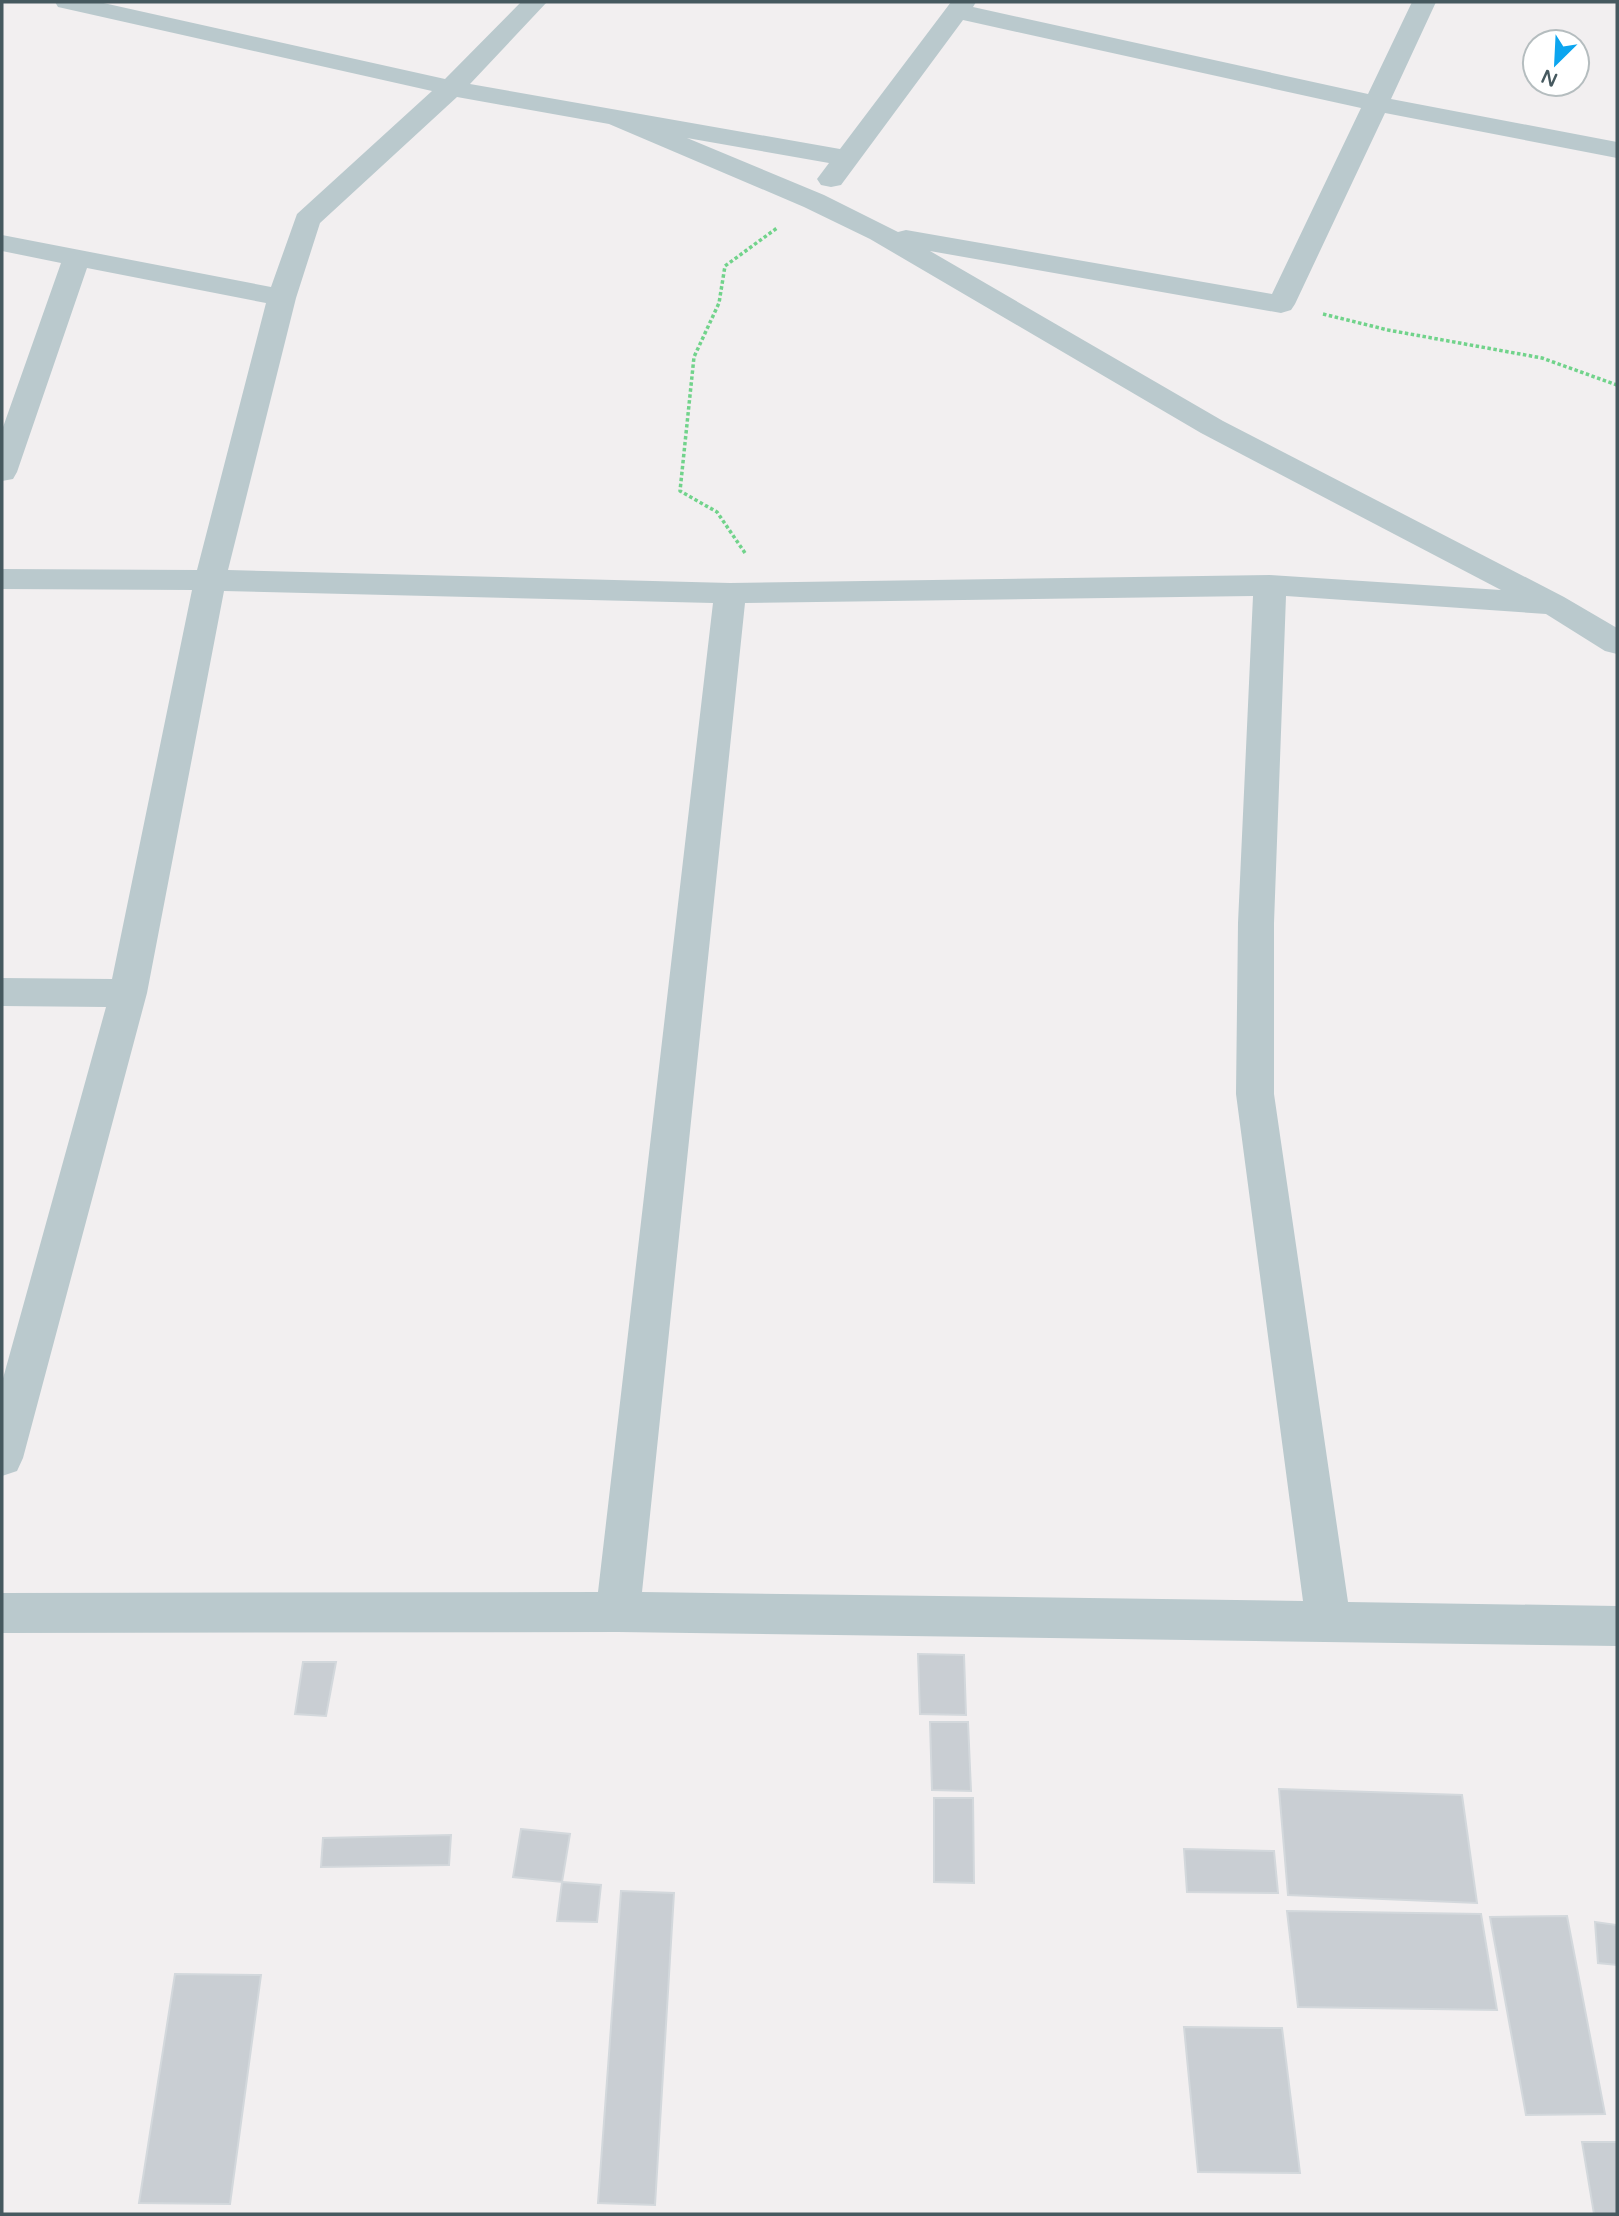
<svg xmlns="http://www.w3.org/2000/svg" width="1619" height="2216" viewBox="0 0 1619 2216" font-family="'Varela Round',sans-serif">
	<style>
		.building { fill: #c9ced3; stroke: #d3d8dc; stroke-width: 2 }
		.lines { fill: none; stroke-linecap: round; stroke-linejoin: round }
		.path { stroke: #71d38b; stroke-width: 3.5; stroke-dasharray: 3.5 2.5; stroke-linecap: butt }
		.street { fill: #bac9cd; fill-rule: evenodd }
	</style>
	<rect width="100%" height="100%" fill="#f2eff0"/>
	<g class="building">
		<polygon points="918,1654 964,1655 966,1715 920,1714"/>
		<polygon points="303,1662 336,1662 326,1716 295,1714"/>
		<polygon points="930,1722 968,1722 971,1791 932,1790"/>
		<polygon points="1279,1789 1462,1795 1477,1903 1288,1895"/>
		<polygon points="934,1798 973,1798 974,1883 934,1882"/>
		<polygon points="521,1829 570,1834 562,1882 513,1877"/>
		<polygon points="451,1835 449,1865 321,1867 323,1838"/>
		<polygon points="1184,1849 1274,1851 1278,1893 1187,1892"/>
		<polygon points="562,1882 601,1885 597,1922 557,1921"/>
		<polygon points="621,1891 674,1893 655,2205 598,2203"/>
		<polygon points="1287,1911 1481,1914 1497,2010 1298,2007"/>
		<polygon points="1567,1916 1605,2114 1526,2115 1490,1917"/>
		<polygon points="1595,1922 1617,1925 1617,1965 1598,1963"/>
		<polygon points="175,1974 261,1975 230,2204 139,2203"/>
		<polygon points="1184,2027 1282,2028 1300,2173 1198,2172"/>
		<polygon points="1582,2142 1617,2142 1617,2214 1594,2214"/>
	</g>
	<g class="lines">
		<g class="path">
			<polyline points="1323,314 1388,330 1542,358 1617,385"/>
			<polyline points="745,553 717,512 680,491 694,357 719,303 725,266 777,228"/>
		</g>
		<path class="street" d="M 55,2 L 99,2 L 445,79 L 521,2 L 547,2 L 470,84 L 840,149 L 951,2 L 976,2 L 973,7 L 1368,94 L 1412,2 L 1436,2 L 1391,99 L 1617,142 L 1617,158 L 1385,113 L 1295,304 L 1291,310 L 1281,313 L 930,251 L 1223,421 L 1564,597 L 1617,628 L 1617,654 L 1605,651 L 1546,614 L 1286,596 L 1274,923 L 1274,1094 L 1348,1602 L 1617,1606 L 1617,1646 L 618,1632 L 2,1633 L 2,1593 L 598,1592 L 713,603 L 224,591 L 147,993 L 23,1458 L 17,1471 L 2,1476 L 2,1382 L 106,1007 L 2,1006 L 2,978 L 112,979 L 192,590 L 2,589 L 2,569 L 197,570 L 266,303 L 87,268 L 17,472 L 13,479 L 2,481 L 2,430 L 61,263 L 2,251 L 2,235 L 271,287 L 297,214 L 432,91 L 67,9 L 58,7 ZM 963,20 L 1361,108 L 1272,294 L 906,230 L 898,232 L 824,195 L 687,138 L 829,163 L 817,179 L 821,185 L 831,187 L 841,185 ZM 457,97 L 609,124 L 804,207 L 870,239 L 1201,433 L 1501,590 L 1270,575 L 730,583 L 228,570 L 296,298 L 320,223 ZM 1253,596 L 1238,923 L 1236,1094 L 1303,1601 L 642,1592 L 745,603 Z"/>
	</g>
	<rect width="1619" height="2216" fill="none" stroke="#46595f" stroke-width="7"/>
	<g transform="translate(1556 63) rotate(204)"><circle r="33" fill="#ffffff" stroke="#b5bdbf" stroke-width="2"/>
	<path d="M0-5L12 26L0 18L-12 26Z" fill="#0ca5ef"/>
	<text y="-10" font-size="19" font-weight="bold" text-anchor="middle" fill="#46595f">N</text>
	</g>
</svg>
